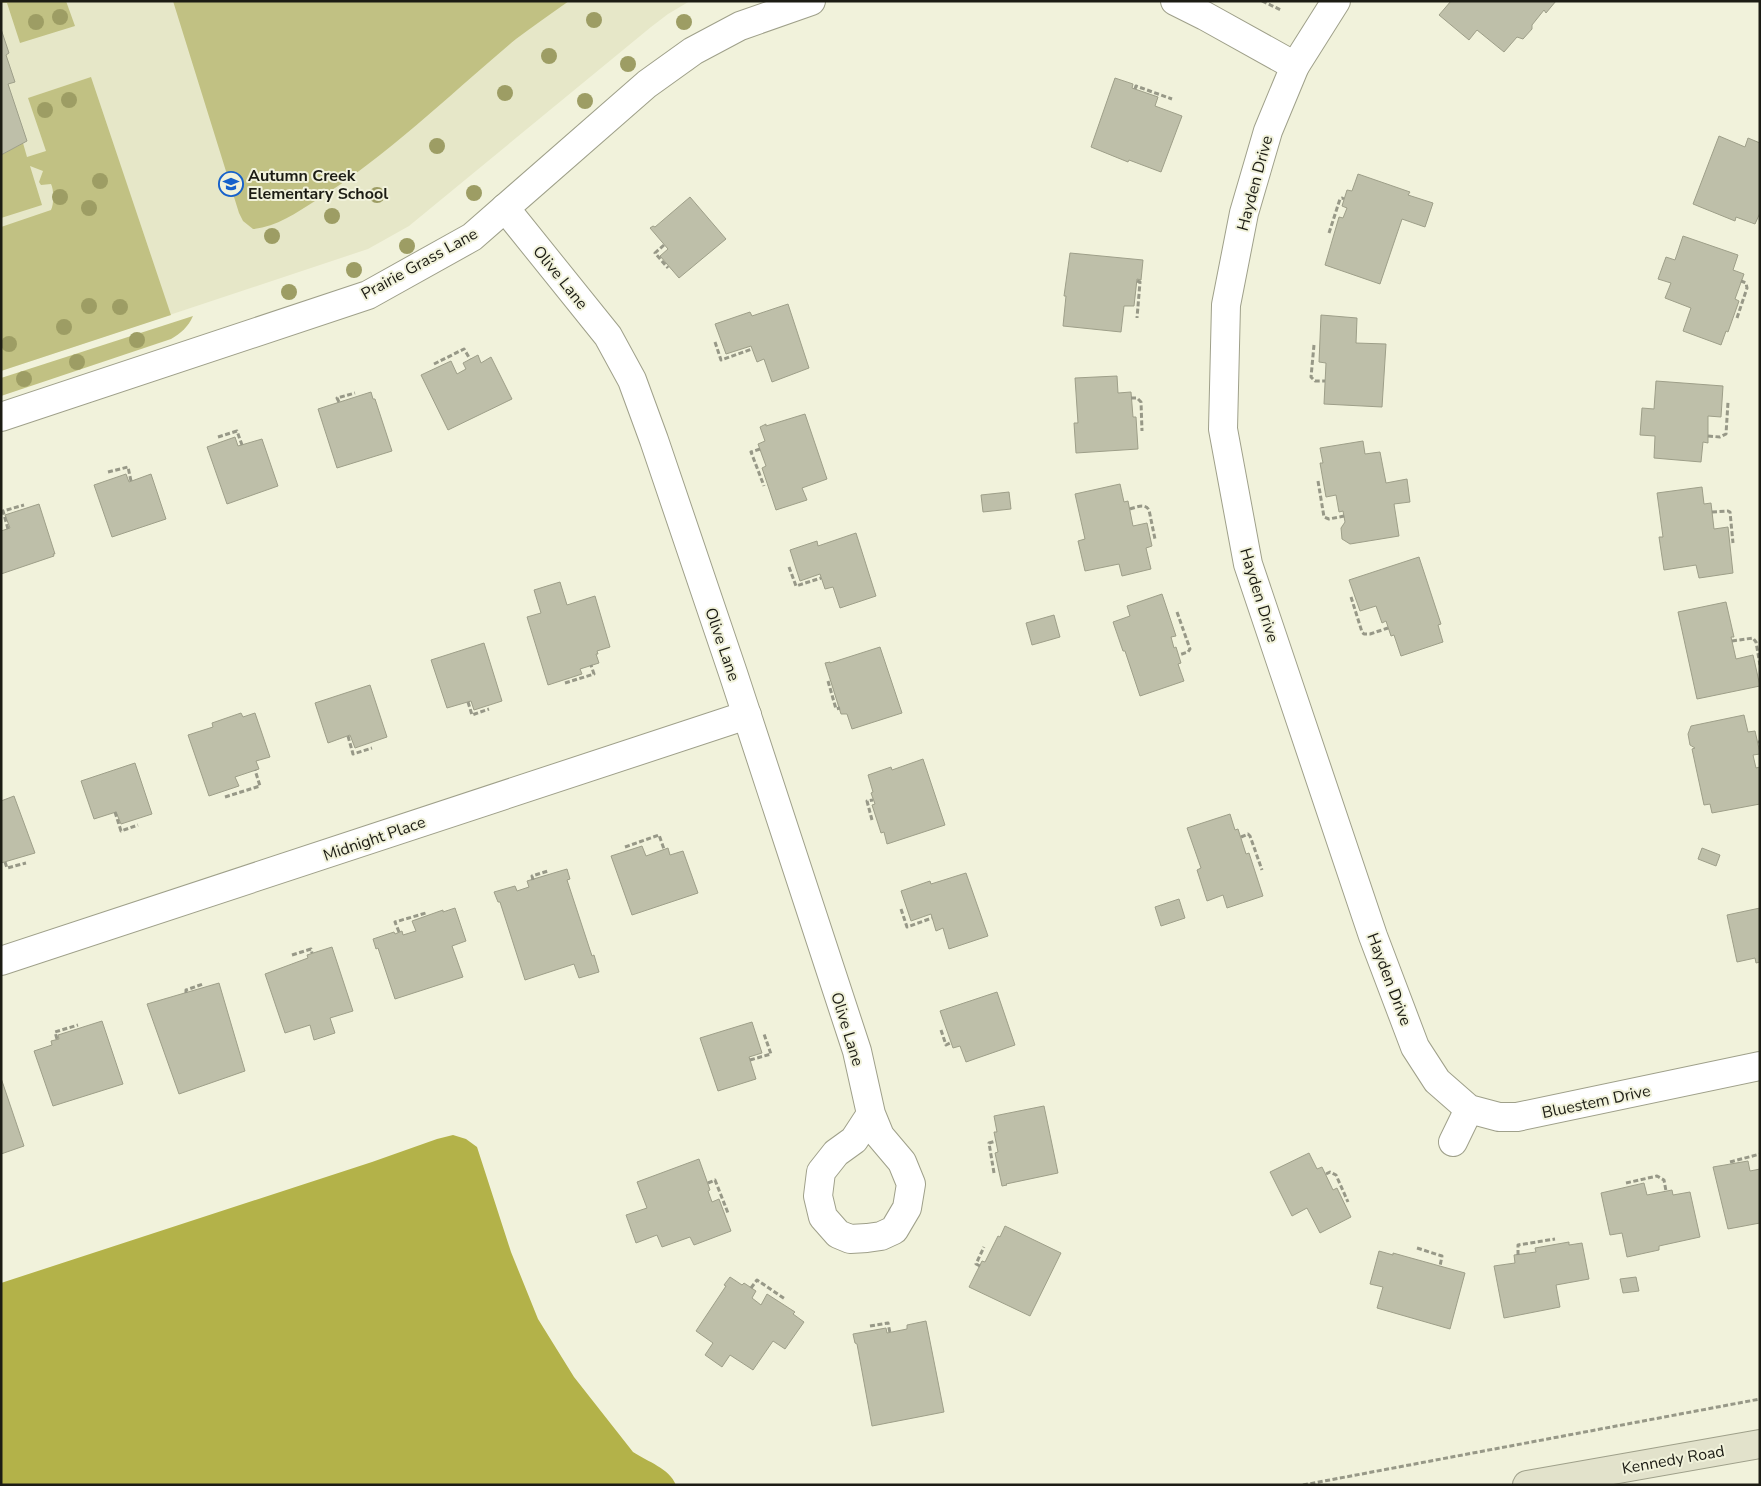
<svg xmlns="http://www.w3.org/2000/svg" width="1761" height="1486" viewBox="0 0 1761 1486" font-family="'Nunito Sans',sans-serif">
	<style>
		.built { fill: #e6e7c8 }
		.green { fill: #c1c183 }
		.water { fill: #b3b249 }
		.building { fill: #bebfa9; stroke: #9e9f89 }
		.lines { fill: none; stroke-linecap: round; stroke-linejoin: round }
		.street-casing { stroke: #9fa08a; stroke-width: 30 }
		.secondary-casing { stroke: #9fa08a; stroke-width: 30 }
		.path { stroke: #979887; stroke-width: 3; stroke-dasharray: 5 2.5; stroke-linecap: butt }
		.street { stroke: #fff; stroke-width: 28 }
		.secondary { stroke: #e2e2cb; stroke-width: 28 }
		.tree { fill: #9d9d64 }
		.labels { text-anchor: middle; stroke-width: 4; stroke-linejoin: round; paint-order: stroke }
		.poi-label { font-size: 16px; font-weight: bold; fill: #1c1c14; stroke: #f1f2db; text-anchor: start }
		.street-label { font-size: 16px; fill: #1c1c14; stroke: #f1f2db }
	</style>
	<rect width="100%" height="100%" fill="#f1f2db"/>
	<polygon class="built" points="1,1 690,1 668,14 651,27 409,226 368,249 1,371"/>
	<g class="green">
		<polygon points="1,1 66,1 75,26 20,43 7,3 1,3"/>
		<path d="M 173,1 L 569,1 C 551,14 533,26 516,39 C 450,94 388,156 315,201 C 296,213 276,227 253,229 L 243,221 L 239,213 Z"/>
		<path d="M 91,77 L 171,315 L 1,371 L 1,227 L 51,210 C 54,204 54,190 51,184 L 41,185 L 39,182 L 43,171 L 30,166 L 42,205 L 1,218 L 1,155 L 23,143 L 27,157 L 46,151 L 28,98 Z"/>
		<path d="M 193,316 C 188,327 181,333 171,339 L 1,396 L 1,378 Z"/>
	</g>
	<path class="water" d="M 453,1135 L 466,1139 L 477,1147 L 511,1252 L 538,1319 L 574,1377 L 633,1452 C 648,1462 669,1468 676,1485 L 1,1485 L 1,1283 L 372,1162 L 437,1139 Z"/>
	<g class="building">
		<polygon points="1451,1 1556,1 1546,13 1544,10 1532,25 1532,29 1523,39 1517,37 1504,52 1477,30 1469,40 1439,15"/>
		<polygon points="1,29 9,53 6,55 15,82 8,84 27,141 1,155"/>
		<polygon points="1115,78 1133,84 1132,88 1158,97 1155,106 1182,116 1161,172 1129,160 1128,162 1091,147"/>
		<polygon points="1719,136 1745,147 1748,138 1760,143 1760,213 1755,224 1736,217 1735,221 1693,204"/>
		<polygon points="1358,174 1410,192 1408,195 1433,203 1425,227 1402,219 1380,284 1325,265 1339,217 1343,218 1347,208 1342,206 1347,190 1352,191"/>
		<polygon points="690,197 726,239 679,278 660,256 668,249 650,228 653,226 655,227"/>
		<polygon points="1683,236 1738,255 1733,270 1744,274 1735,299 1739,301 1728,332 1726,331 1721,345 1683,331 1691,308 1665,298 1671,283 1658,279 1666,257 1675,260"/>
		<polygon points="1070,253 1143,260 1141,280 1137,279 1134,306 1124,306 1121,332 1063,326 1066,296 1064,296"/>
		<polygon points="788,304 809,368 772,382 764,359 757,362 751,346 726,354 715,324 750,312 752,316"/>
		<polygon points="1321,315 1357,318 1356,343 1386,344 1382,407 1324,404 1326,363 1319,362"/>
		<polygon points="478,355 481,363 491,357 512,399 448,430 421,375 451,361 457,374 466,369 463,363"/>
		<polygon points="1117,376 1118,393 1131,392 1133,417 1136,417 1138,449 1076,453 1074,423 1078,423 1075,378"/>
		<polygon points="1656,381 1723,386 1721,417 1708,416 1708,443 1703,442 1701,462 1654,458 1655,436 1640,435 1642,408 1654,409"/>
		<polygon points="371,392 373,399 375,399 392,451 337,468 318,409"/>
		<polygon points="805,414 827,479 802,488 807,500 776,510 762,468 766,466 758,444 765,441 760,427 766,424 766,426"/>
		<polygon points="235,437 238,446 262,439 278,486 227,504 207,447"/>
		<polygon points="1363,441 1365,454 1380,452 1386,483 1407,479 1410,502 1394,504 1399,536 1350,544 1342,539 1341,528 1345,522 1343,511 1339,512 1336,495 1326,497 1320,463 1323,463 1320,448"/>
		<polygon points="126,474 129,482 151,474 166,519 112,537 94,485"/>
		<polygon points="1120,484 1124,502 1128,501 1133,526 1147,523 1152,546 1146,548 1151,569 1122,576 1119,564 1085,571 1078,541 1085,539 1075,494"/>
		<polygon points="1702,487 1704,504 1711,503 1714,529 1728,527 1733,573 1699,578 1696,565 1664,570 1659,537 1663,537 1657,493"/>
		<polygon points="1009,492 1011,509 983,512 981,495"/>
		<polygon points="39,504 55,554 53,554 54,556 1,574 1,531 10,528 5,515"/>
		<polygon points="856,533 876,596 840,608 833,587 825,589 820,574 800,581 790,550 817,541 818,546"/>
		<polygon points="1419,557 1441,624 1438,625 1443,642 1401,656 1394,635 1391,636 1386,621 1382,623 1376,606 1360,611 1349,580"/>
		<polygon points="560,582 567,605 595,596 610,647 597,651 598,654 596,654 599,663 580,669 582,674 548,685 527,617 541,613 534,590"/>
		<polygon points="1162,594 1176,636 1171,637 1174,648 1176,647 1181,663 1178,664 1184,681 1140,696 1125,651 1123,651 1113,622 1130,616 1127,606"/>
		<polygon points="1726,602 1734,637 1731,637 1736,659 1753,655 1760,686 1697,699 1678,612"/>
		<polygon points="1054,615 1060,637 1032,645 1026,623"/>
		<polygon points="484,643 502,701 474,710 471,701 447,708 431,660"/>
		<polygon points="880,647 902,713 852,729 847,714 841,714 825,663 830,662 830,663"/>
		<polygon points="370,685 387,737 355,748 350,735 328,743 315,703"/>
		<polygon points="241,713 243,717 255,713 270,757 256,761 259,769 235,777 239,786 209,796 188,735 213,727 212,723"/>
		<polygon points="1744,715 1748,732 1755,731 1760,753 1760,754 1753,755 1756,768 1760,767 1760,804 1712,813 1710,804 1704,805 1692,749 1695,748 1690,745 1688,734 1691,726"/>
		<polygon points="923,759 945,825 887,844 884,832 881,833 872,805 875,804 871,793 873,792 868,775 891,767 892,770"/>
		<polygon points="135,763 152,814 121,824 116,812 94,819 81,781"/>
		<polygon points="14,796 35,853 1,863 1,801"/>
		<polygon points="1230,814 1235,830 1238,829 1246,854 1249,853 1263,896 1227,908 1223,895 1207,901 1197,870 1201,868 1187,828"/>
		<polygon points="642,846 646,856 668,848 670,855 683,851 698,893 632,915 611,856"/>
		<polygon points="1702,848 1720,855 1716,866 1698,859"/>
		<polygon points="567,869 570,879 567,880 592,956 594,955 599,972 579,978 574,964 525,980 500,902 498,902 494,892 515,886 517,891 529,887 527,881"/>
		<polygon points="966,873 988,936 949,949 943,928 936,931 931,914 911,921 901,891 930,881 931,884"/>
		<polygon points="1179,899 1185,918 1161,926 1155,907"/>
		<polygon points="455,908 466,941 452,946 463,977 395,999 378,948 376,949 373,939 394,932 395,934 402,931 403,935 416,931 412,921 443,910 443,912"/>
		<polygon points="1760,908 1760,962 1756,963 1755,958 1737,962 1727,915"/>
		<polygon points="332,947 353,1011 330,1018 335,1033 314,1040 310,1025 285,1033 265,974 308,958 307,955"/>
		<polygon points="219,983 245,1071 179,1094 147,1004"/>
		<polygon points="997,992 1015,1045 966,1062 960,1046 953,1048 940,1011"/>
		<polygon points="102,1021 123,1084 53,1106 34,1051 52,1045 51,1041 59,1039 58,1035"/>
		<polygon points="752,1022 762,1053 749,1057 756,1079 718,1091 700,1038"/>
		<polygon points="1,1078 24,1146 1,1154"/>
		<polygon points="1044,1106 1058,1173 1006,1184 1007,1185 1002,1186 995,1153 998,1152 994,1132 997,1132 994,1116"/>
		<polygon points="1309,1153 1317,1169 1322,1167 1333,1190 1337,1188 1351,1217 1320,1233 1307,1208 1292,1216 1270,1172"/>
		<polygon points="699,1159 710,1190 708,1191 712,1202 719,1199 731,1231 694,1245 690,1237 662,1247 657,1235 636,1243 626,1215 647,1208 637,1182"/>
		<polygon points="1748,1161 1750,1171 1760,1169 1760,1223 1728,1229 1713,1167"/>
		<polygon points="1644,1183 1647,1195 1672,1190 1673,1195 1690,1192 1700,1237 1659,1246 1659,1250 1627,1257 1622,1233 1610,1235 1601,1193"/>
		<polygon points="1005,1226 1061,1253 1030,1316 969,1287 982,1261 985,1262 998,1236 1000,1237"/>
		<polygon points="1569,1242 1569,1245 1582,1243 1589,1279 1556,1285 1560,1307 1504,1318 1494,1266 1515,1263 1514,1255 1536,1252 1535,1248"/>
		<polygon points="1379,1251 1393,1255 1393,1253 1465,1273 1450,1329 1377,1308 1383,1287 1370,1284"/>
		<polygon points="730,1277 742,1285 744,1283 756,1291 752,1298 761,1305 767,1294 795,1312 793,1314 804,1322 785,1349 773,1341 753,1370 730,1355 722,1367 705,1355 713,1343 696,1331 726,1286 724,1285"/>
		<polygon points="1636,1277 1639,1291 1623,1293 1620,1279"/>
		<polygon points="926,1321 944,1412 872,1426 857,1344 855,1343 853,1334 886,1328 887,1333 907,1329 907,1325"/>
	</g>
	<g class="lines">
		<defs>
			<g id="street">
				<polyline points="1175,1 1205,16 1295,66"/>
				<polyline points="1336,1 1295,66 1268,131 1244,213 1226,305 1223,429 1248,564 1373,936 1415,1047 1437,1081 1469,1109 1499,1117 1517,1117 1760,1066"/>
				<polyline points="505,208 608,336 632,380 654,440 733,673 857,1051 871,1114 880,1136 902,1162 911,1184 907,1208 894,1230 881,1236 867,1238 850,1239 838,1234 823,1217 818,1196 821,1172 836,1153 854,1140 871,1114"/>
				<polyline points="1,417 368,295 472,237 647,84 693,51 740,26 811,1"/>
				<polyline points="1,961 747,715"/>
				<polyline points="1453,1142 1469,1109"/>
			</g>
			<polyline id="secondary" points="1527,1485 1760,1444"/>
		</defs>
		<use href="#street" class="street-casing"/>
		<use href="#secondary" class="secondary-casing"/>
		<g class="path">
			<polyline points="1262,1 1281,10"/>
			<polyline points="1135,89 1136,86 1172,99"/>
			<polyline points="1329,233 1340,199 1342,198 1344,199"/>
			<polyline points="664,245 655,253 668,268"/>
			<polyline points="1137,281 1140,282 1137,318"/>
			<polyline points="1737,318 1747,288 1746,283 1741,281"/>
			<polyline points="715,342 721,360 752,349"/>
			<polyline points="1314,345 1311,377 1315,381 1325,381"/>
			<polyline points="434,364 464,349 470,359"/>
			<polyline points="1131,398 1137,398 1141,402 1142,431"/>
			<polyline points="339,402 337,398 355,393"/>
			<polyline points="1708,436 1720,437 1726,434 1728,402"/>
			<polyline points="218,437 237,431 242,445"/>
			<polyline points="760,449 751,452 764,486"/>
			<polyline points="108,472 128,467 131,481"/>
			<polyline points="1318,481 1324,517 1329,519 1344,516"/>
			<path d="M 1130,509 C 1137,507 1145,503 1149,510 L 1155,539"/>
			<polyline points="1712,512 1728,511 1730,512 1733,543"/>
			<polyline points="8,529 3,511 24,505"/>
			<polyline points="789,567 796,586 821,578"/>
			<polyline points="1351,597 1362,632 1364,634 1370,634 1388,628"/>
			<polyline points="1177,612 1190,649 1188,652 1179,655"/>
			<polyline points="1732,641 1753,638 1756,642 1760,665"/>
			<polyline points="828,681 836,709 840,708"/>
			<polyline points="565,683 594,674 591,665"/>
			<polyline points="468,702 472,715 489,709"/>
			<polyline points="348,736 353,754 372,748"/>
			<polyline points="1758,742 1760,742"/>
			<polyline points="225,797 260,786 255,770"/>
			<polyline points="115,812 121,831 138,825"/>
			<polyline points="872,820 867,801 873,800"/>
			<polyline points="1241,837 1248,834 1250,836 1262,870"/>
			<polyline points="625,847 659,835 664,849"/>
			<polyline points="5,862 7,868 26,863"/>
			<polyline points="533,880 532,876 548,871"/>
			<polyline points="901,909 907,927 932,918"/>
			<polyline points="399,932 395,922 426,913"/>
			<polyline points="292,955 311,949 312,953"/>
			<polyline points="186,993 186,990 203,984"/>
			<polyline points="941,1030 946,1045 950,1043"/>
			<polyline points="57,1039 55,1032 78,1025"/>
			<polyline points="750,1060 771,1054 764,1034"/>
			<polyline points="1730,1162 1760,1154"/>
			<polyline points="994,1173 989,1143 996,1141"/>
			<polyline points="1326,1174 1330,1172 1336,1175 1348,1202"/>
			<polyline points="708,1183 715,1180 728,1213"/>
			<polyline points="1626,1183 1657,1176 1664,1180 1666,1191"/>
			<polyline points="1417,1248 1442,1256 1440,1266"/>
			<polyline points="1518,1255 1518,1245 1555,1239"/>
			<polyline points="980,1266 976,1264 984,1247"/>
			<polyline points="751,1288 757,1280 785,1299"/>
			<polyline points="870,1326 888,1323 890,1333"/>
			<polyline points="1303,1485 1760,1399"/>
		</g>
		<use href="#street" class="street"/>
		<use href="#secondary" class="secondary"/>
	</g>
	<g class="tree">
		<circle cx="60" cy="17" r="8"/>
		<circle cx="594" cy="20" r="8"/>
		<circle cx="36" cy="22" r="8"/>
		<circle cx="684" cy="22" r="8"/>
		<circle cx="549" cy="56" r="8"/>
		<circle cx="628" cy="64" r="8"/>
		<circle cx="505" cy="93" r="8"/>
		<circle cx="69" cy="100" r="8"/>
		<circle cx="585" cy="101" r="8"/>
		<circle cx="45" cy="110" r="8"/>
		<circle cx="437" cy="146" r="8"/>
		<circle cx="100" cy="181" r="8"/>
		<circle cx="474" cy="193" r="8"/>
		<circle cx="377" cy="195" r="8"/>
		<circle cx="60" cy="197" r="8"/>
		<circle cx="89" cy="208" r="8"/>
		<circle cx="332" cy="216" r="8"/>
		<circle cx="272" cy="236" r="8"/>
		<circle cx="407" cy="246" r="8"/>
		<circle cx="354" cy="270" r="8"/>
		<circle cx="289" cy="292" r="8"/>
		<circle cx="89" cy="306" r="8"/>
		<circle cx="120" cy="307" r="8"/>
		<circle cx="64" cy="327" r="8"/>
		<circle cx="137" cy="340" r="8"/>
		<circle cx="9" cy="344" r="8"/>
		<circle cx="77" cy="362" r="8"/>
		<circle cx="24" cy="379" r="8"/>
	</g>
	<defs>
		<symbol id="school-ring" viewBox="-11 -11 22 22"><circle r="9.5" fill="#f1f2db" stroke="#1661cb" stroke-width="1.5"/><path d="M0-5L7-2L0 1L-7-2ZM-4 1L0 2.5L4 1V4Q0 6-4 4Z" fill="#1661cb"/></symbol>
	</defs>
	<g fill-rule="evenodd">
		<use href="#school-ring" x="217" y="170" width="28" height="28"/>
	</g>
	<g class="labels">
		<g class="poi-label">
			<text x="248" y="181">Autumn Creek<tspan x="248" dy="18">Elementary School</tspan></text>
		</g>
		<g class="street-label">
			<text transform="translate(1254 183) rotate(-75)" y="6">Hayden Drive</text>
			<text transform="translate(419 263) rotate(-29)" y="6">Prairie Grass Lane</text>
			<text transform="translate(561 277) rotate(51)" y="6">Olive Lane</text>
			<text transform="translate(1260 595) rotate(73)" y="6">Hayden Drive</text>
			<text transform="translate(723 644) rotate(71)" y="6">Olive Lane</text>
			<text transform="translate(374 838) rotate(-19)" y="6">Midnight Place</text>
			<text transform="translate(1390 979) rotate(69)" y="6">Hayden Drive</text>
			<text transform="translate(848 1029) rotate(73)" y="6">Olive Lane</text>
			<text transform="translate(1596 1101) rotate(-12)" y="6">Bluestem Drive</text>
			<text transform="translate(1673 1459) rotate(-10)" y="6">Kennedy Road</text>
		</g>
	</g>
	<rect width="1761" height="1486" fill="none" stroke="#1c1c14" stroke-width="5"/>
</svg>
